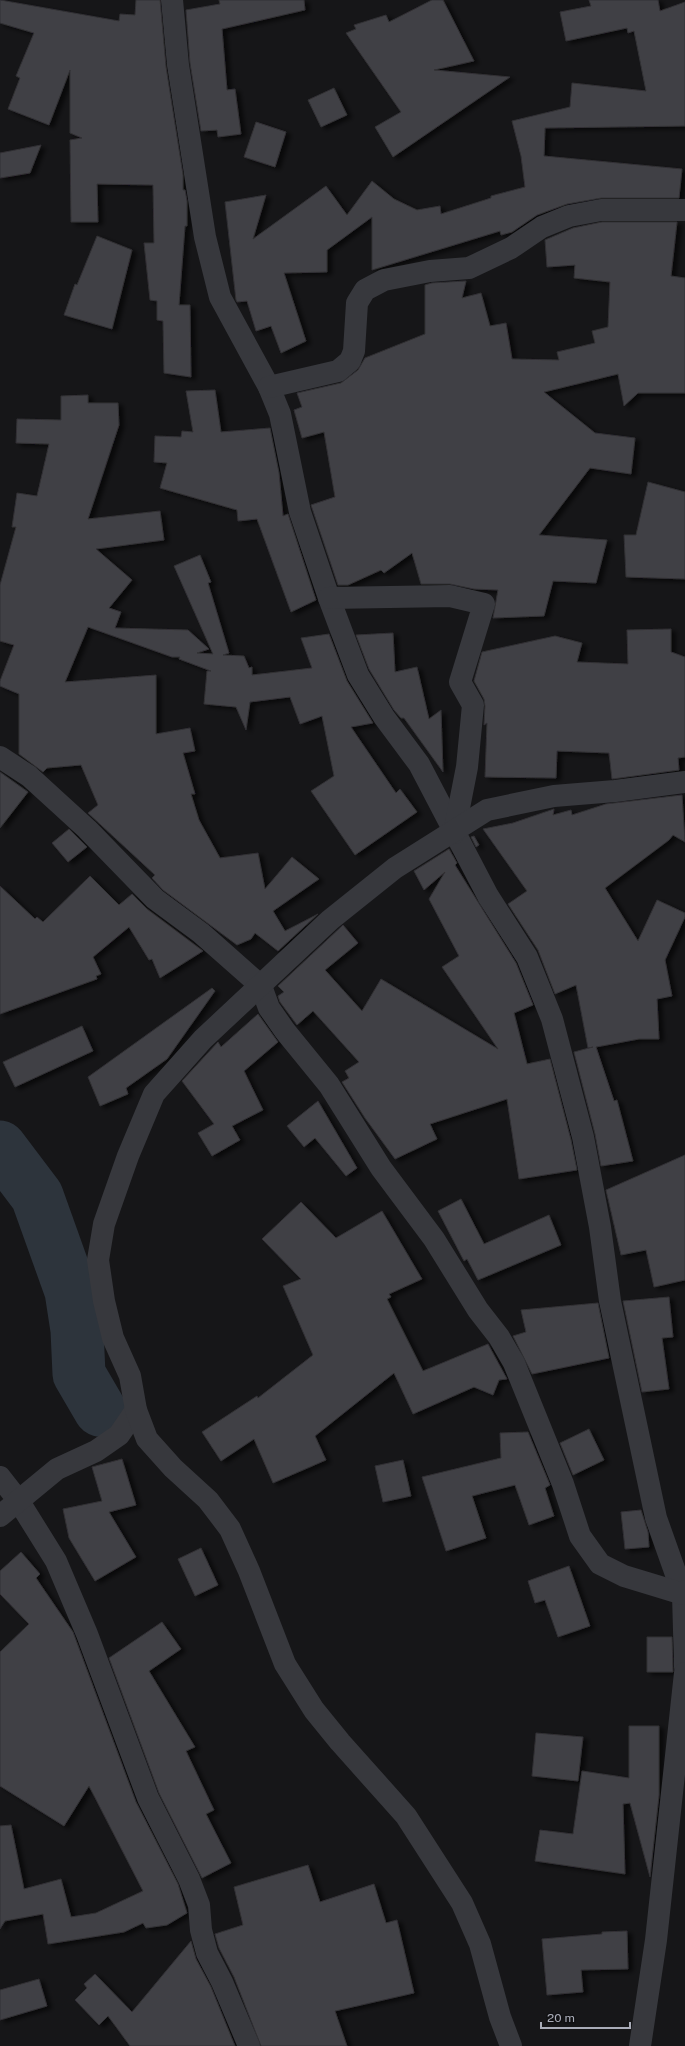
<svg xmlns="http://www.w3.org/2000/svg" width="685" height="2046" viewBox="0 0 685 2046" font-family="'Public Sans',sans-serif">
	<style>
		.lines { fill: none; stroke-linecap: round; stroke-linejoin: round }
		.river { stroke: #2d343c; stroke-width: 53 }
		.building { fill: #414145; stroke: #313034; filter: url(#shadow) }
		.street { stroke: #37383d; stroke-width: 22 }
	</style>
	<defs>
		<filter id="shadow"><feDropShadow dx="4.5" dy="2.5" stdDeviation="2" flood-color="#0009"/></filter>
	</defs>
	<rect width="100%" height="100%" fill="#161618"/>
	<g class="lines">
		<polyline class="river" points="0,1147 37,1196 71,1291 77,1330 79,1374 100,1410"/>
	</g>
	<g class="building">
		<polygon points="0,0 119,21 120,14 135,15 136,0 160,0 166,67 183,175 183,190 185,190 187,201 187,226 185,226 179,305 190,305 191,377 164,373 163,321 157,320 157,301 150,300 144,243 154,243 153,185 97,184 98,222 71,222 70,140 82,138 70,133 70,70 49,125 8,109 20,78 16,76 34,33 0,23"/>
		<polygon points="219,0 304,0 305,10 222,29 227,90 235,89 241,134 218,137 217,130 201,131 190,63 186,10 220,4"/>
		<polygon points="432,0 443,0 474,61 434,70 510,77 393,157 375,127 401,112 346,33 356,29 354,25 386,15 389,22"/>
		<polygon points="589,0 658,0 660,11 685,2 685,126 545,128 544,156 682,169 679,198 601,198 567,204 537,215 512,232 501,235 500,231 372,270 372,217 327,250 327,272 284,273 306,341 281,353 271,326 256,331 247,301 237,302 236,300 225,202 266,195 253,239 326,186 347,215 372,181 394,199 417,210 440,206 441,214 491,198 491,196 525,187 521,156 512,121 570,107 572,83 646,91 634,31 628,33 627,28 566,41 560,12 591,6"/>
		<polygon points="334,88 347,115 321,127 308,100"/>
		<polygon points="256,122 286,132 275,167 244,157"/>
		<polygon points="41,145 30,173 0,178 0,153"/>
		<polygon points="602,222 677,222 671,276 685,278 685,393 638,393 624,406 618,374 544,392 595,433 635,438 631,474 590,468 539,535 607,540 596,583 553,581 544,616 493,618 498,590 474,589 450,584 421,584 412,553 384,573 381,570 348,585 338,585 311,505 335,497 324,432 302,438 294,410 302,407 297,393 341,383 358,370 365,358 425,334 425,285 432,283 466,281 462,298 481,293 490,326 506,323 512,359 559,360 557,352 595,343 592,331 608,327 610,282 574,278 575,265 547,267 545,240 573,228"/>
		<polygon points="97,236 132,250 112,329 64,315 75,284 77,285"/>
		<polygon points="215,390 221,432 270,428 279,473 283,516 288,514 316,600 291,612 257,519 238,521 237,510 160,488 167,463 154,462 155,436 181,437 182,431 193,432 186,391"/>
		<polygon points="88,395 88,403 118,403 119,425 88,519 160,511 164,540 96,549 132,580 109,608 121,612 115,628 188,630 209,649 197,653 213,654 174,566 200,555 211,582 208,583 229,653 223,655 244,656 249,668 252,667 252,675 312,668 301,638 329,634 347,681 373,723 351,727 396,793 400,789 417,812 355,855 311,791 334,776 322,716 300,724 290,697 250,702 246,730 236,707 204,704 207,671 211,671 179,659 180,657 172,657 88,627 65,682 156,675 156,734 190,728 195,751 183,753 195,794 191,794 199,820 220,858 258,853 265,889 292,857 319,879 273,911 285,931 318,914 278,951 255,933 251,939 237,945 163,890 152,878 155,875 88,813 98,805 81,765 47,768 43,772 19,754 19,694 0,686 0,681 14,645 0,641 0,585 16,527 12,527 17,493 37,496 49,444 16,443 17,419 61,420 61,396"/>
		<polygon points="648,482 685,492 685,579 626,577 624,535 636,535"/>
		<polygon points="671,629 671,652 685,657 685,757 678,758 679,770 612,779 609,753 557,751 556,778 485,777 487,723 484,725 485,706 484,699 474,681 482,652 555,636 582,643 577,662 628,664 627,630"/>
		<polygon points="393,633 395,672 417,667 429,719 441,710 443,772 404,718 401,718 394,710 369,669 356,635"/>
		<polygon points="0,772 28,792 0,828"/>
		<polygon points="682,795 685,842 673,835 669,840 605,888 638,941 657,900 685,913 685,917 665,960 672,996 657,999 659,1039 639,1039 596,1047 614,1101 617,1100 633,1161 601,1166 595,1134 574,1052 593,1047 588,1048 576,985 555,994 538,950 508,904 527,891 483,829 513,823 554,809 553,815 571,810 572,815 606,804"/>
		<polygon points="69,829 87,847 68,862 52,843"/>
		<polygon points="474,836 479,845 476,847 471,837"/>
		<polygon points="449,849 457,863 455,865 516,963 533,1005 514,1013 527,1064 550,1059 571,1140 577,1170 519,1179 507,1099 430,1124 437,1139 395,1159 365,1118 342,1082 349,1078 345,1071 359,1062 313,1011 297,1025 280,1002 278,996 284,992 278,986 343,925 358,943 325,970 362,1011 381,979 498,1049 442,967 459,956 429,899 445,872 424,890 414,871"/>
		<polygon points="90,876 119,905 132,894 147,909 203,951 160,978 152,959 149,960 129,927 93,957 101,974 96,976 97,979 0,1014 0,886 35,919 37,917 43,922"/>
		<polygon points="212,988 215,991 167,1059 126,1088 128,1094 100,1106 88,1077"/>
		<polygon points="258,1014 278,1042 244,1071 263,1110 232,1126 240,1140 212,1156 198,1133 214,1124 182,1081 218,1042 221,1047"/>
		<polygon points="82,1026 93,1051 15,1087 3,1062"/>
		<polygon points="318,1101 357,1168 346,1176 315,1138 304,1147 287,1126"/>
		<polygon points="685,1155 685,1280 654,1287 646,1250 621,1255 606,1190"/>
		<polygon points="461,1199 484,1244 549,1215 561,1245 478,1280 467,1259 464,1261 438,1211"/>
		<polygon points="301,1202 336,1238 382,1211 422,1279 389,1294 391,1297 387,1299 423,1371 488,1344 507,1379 499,1380 493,1395 474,1387 413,1414 394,1373 315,1436 326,1460 273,1483 254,1439 221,1461 202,1432 257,1396 258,1398 313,1355 283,1286 301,1279 262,1239"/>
		<polygon points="669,1297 673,1337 662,1338 669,1389 642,1392 623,1301"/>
		<polygon points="598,1303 609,1358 532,1374 513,1336 526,1332 521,1310"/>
		<polygon points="589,1429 604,1460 573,1475 560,1443"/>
		<polygon points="528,1432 550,1485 545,1488 554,1516 529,1525 515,1485 472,1496 486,1538 446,1551 422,1477 501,1458 500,1433"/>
		<polygon points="122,1459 136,1505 109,1512 136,1557 95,1581 69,1538 63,1509 102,1501 92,1467"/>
		<polygon points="403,1460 411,1496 383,1502 375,1466"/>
		<polygon points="641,1510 648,1532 649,1547 625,1549 621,1512"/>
		<polygon points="201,1548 218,1585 195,1596 178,1559"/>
		<polygon points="21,1552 40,1574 36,1578 73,1632 136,1802 178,1884 187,1913 167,1925 146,1928 143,1923 124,1932 48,1944 43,1914 5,1921 0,1929 0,1826 11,1825 24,1889 61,1879 71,1917 96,1913 143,1891 89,1786 64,1826 0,1786 0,1652 29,1624 0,1594 0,1571"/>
		<polygon points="569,1566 590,1626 558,1637 545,1600 535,1603 528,1581"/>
		<polygon points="162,1622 181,1649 149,1671 195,1747 186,1751 214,1810 206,1814 231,1863 202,1878 159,1793 109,1658"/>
		<polygon points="647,1637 672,1637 673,1672 647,1672"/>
		<polygon points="629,1726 659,1726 659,1795 650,1877 630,1803 623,1804 625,1874 535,1861 540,1830 573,1834 582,1771 629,1778"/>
		<polygon points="536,1733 583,1737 578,1781 532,1776"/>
		<polygon points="308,1865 320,1902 374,1884 386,1923 397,1920 414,1993 335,2011 347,2046 261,2046 234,1977 219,1948 215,1934 243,1925 234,1887"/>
		<polygon points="627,1931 628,1969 581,1970 583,1992 547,1995 542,1939 602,1934 602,1932"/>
		<polygon points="191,1941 196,1959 211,1987 235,2046 130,2046 108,2016 99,2025 75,2000 87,1988 84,1984 95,1974 132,2012"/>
		<polygon points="39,1979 47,2006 0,2020 0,1990"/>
	</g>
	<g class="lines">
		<g class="street">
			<polyline points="172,0 178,65 205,237 220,297 269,387 280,414 300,512 329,598 358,675 384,717 419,764 488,896 527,957 552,1019 583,1137 600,1227 610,1301 656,1518 683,1594 685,1667"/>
			<polyline points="269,387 338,371 350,361 354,351 357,303 365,290 384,280 430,271 469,268 511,248 542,227 569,216 601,210 685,210"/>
			<polyline points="329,598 450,596 484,604 460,682 473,705 467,767 454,833"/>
			<polyline points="0,757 29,776 87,829 155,899 201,933 261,986 269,1008 285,1031 329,1085 381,1168 434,1239 478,1310 499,1337 514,1363 563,1484 580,1536 600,1564 624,1576 683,1594 685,1591"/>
			<polyline points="0,1477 18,1500 56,1561 87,1634 148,1798 189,1879 199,1905 201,1930 207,1953 222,1982 249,2046"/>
			<polyline points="0,1516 57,1469 96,1451 119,1435 136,1410"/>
			<polyline points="511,2046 500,2017 480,1944 462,1903 406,1816 340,1742 314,1710 285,1664 249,1571 230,1529 208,1500 173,1468 147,1439 136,1410 130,1376 113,1338 104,1301 98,1260 104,1224 128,1156 154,1094 203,1039 330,920 395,868 487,810 554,796 615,791 685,782"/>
			<polyline points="640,2046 656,1940 685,1673"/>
		</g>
	</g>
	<path d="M541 2022v6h89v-6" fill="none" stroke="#a9acb8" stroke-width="2"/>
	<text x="547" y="2022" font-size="12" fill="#a9acb8" stroke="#111113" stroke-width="3" paint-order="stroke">20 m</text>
</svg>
